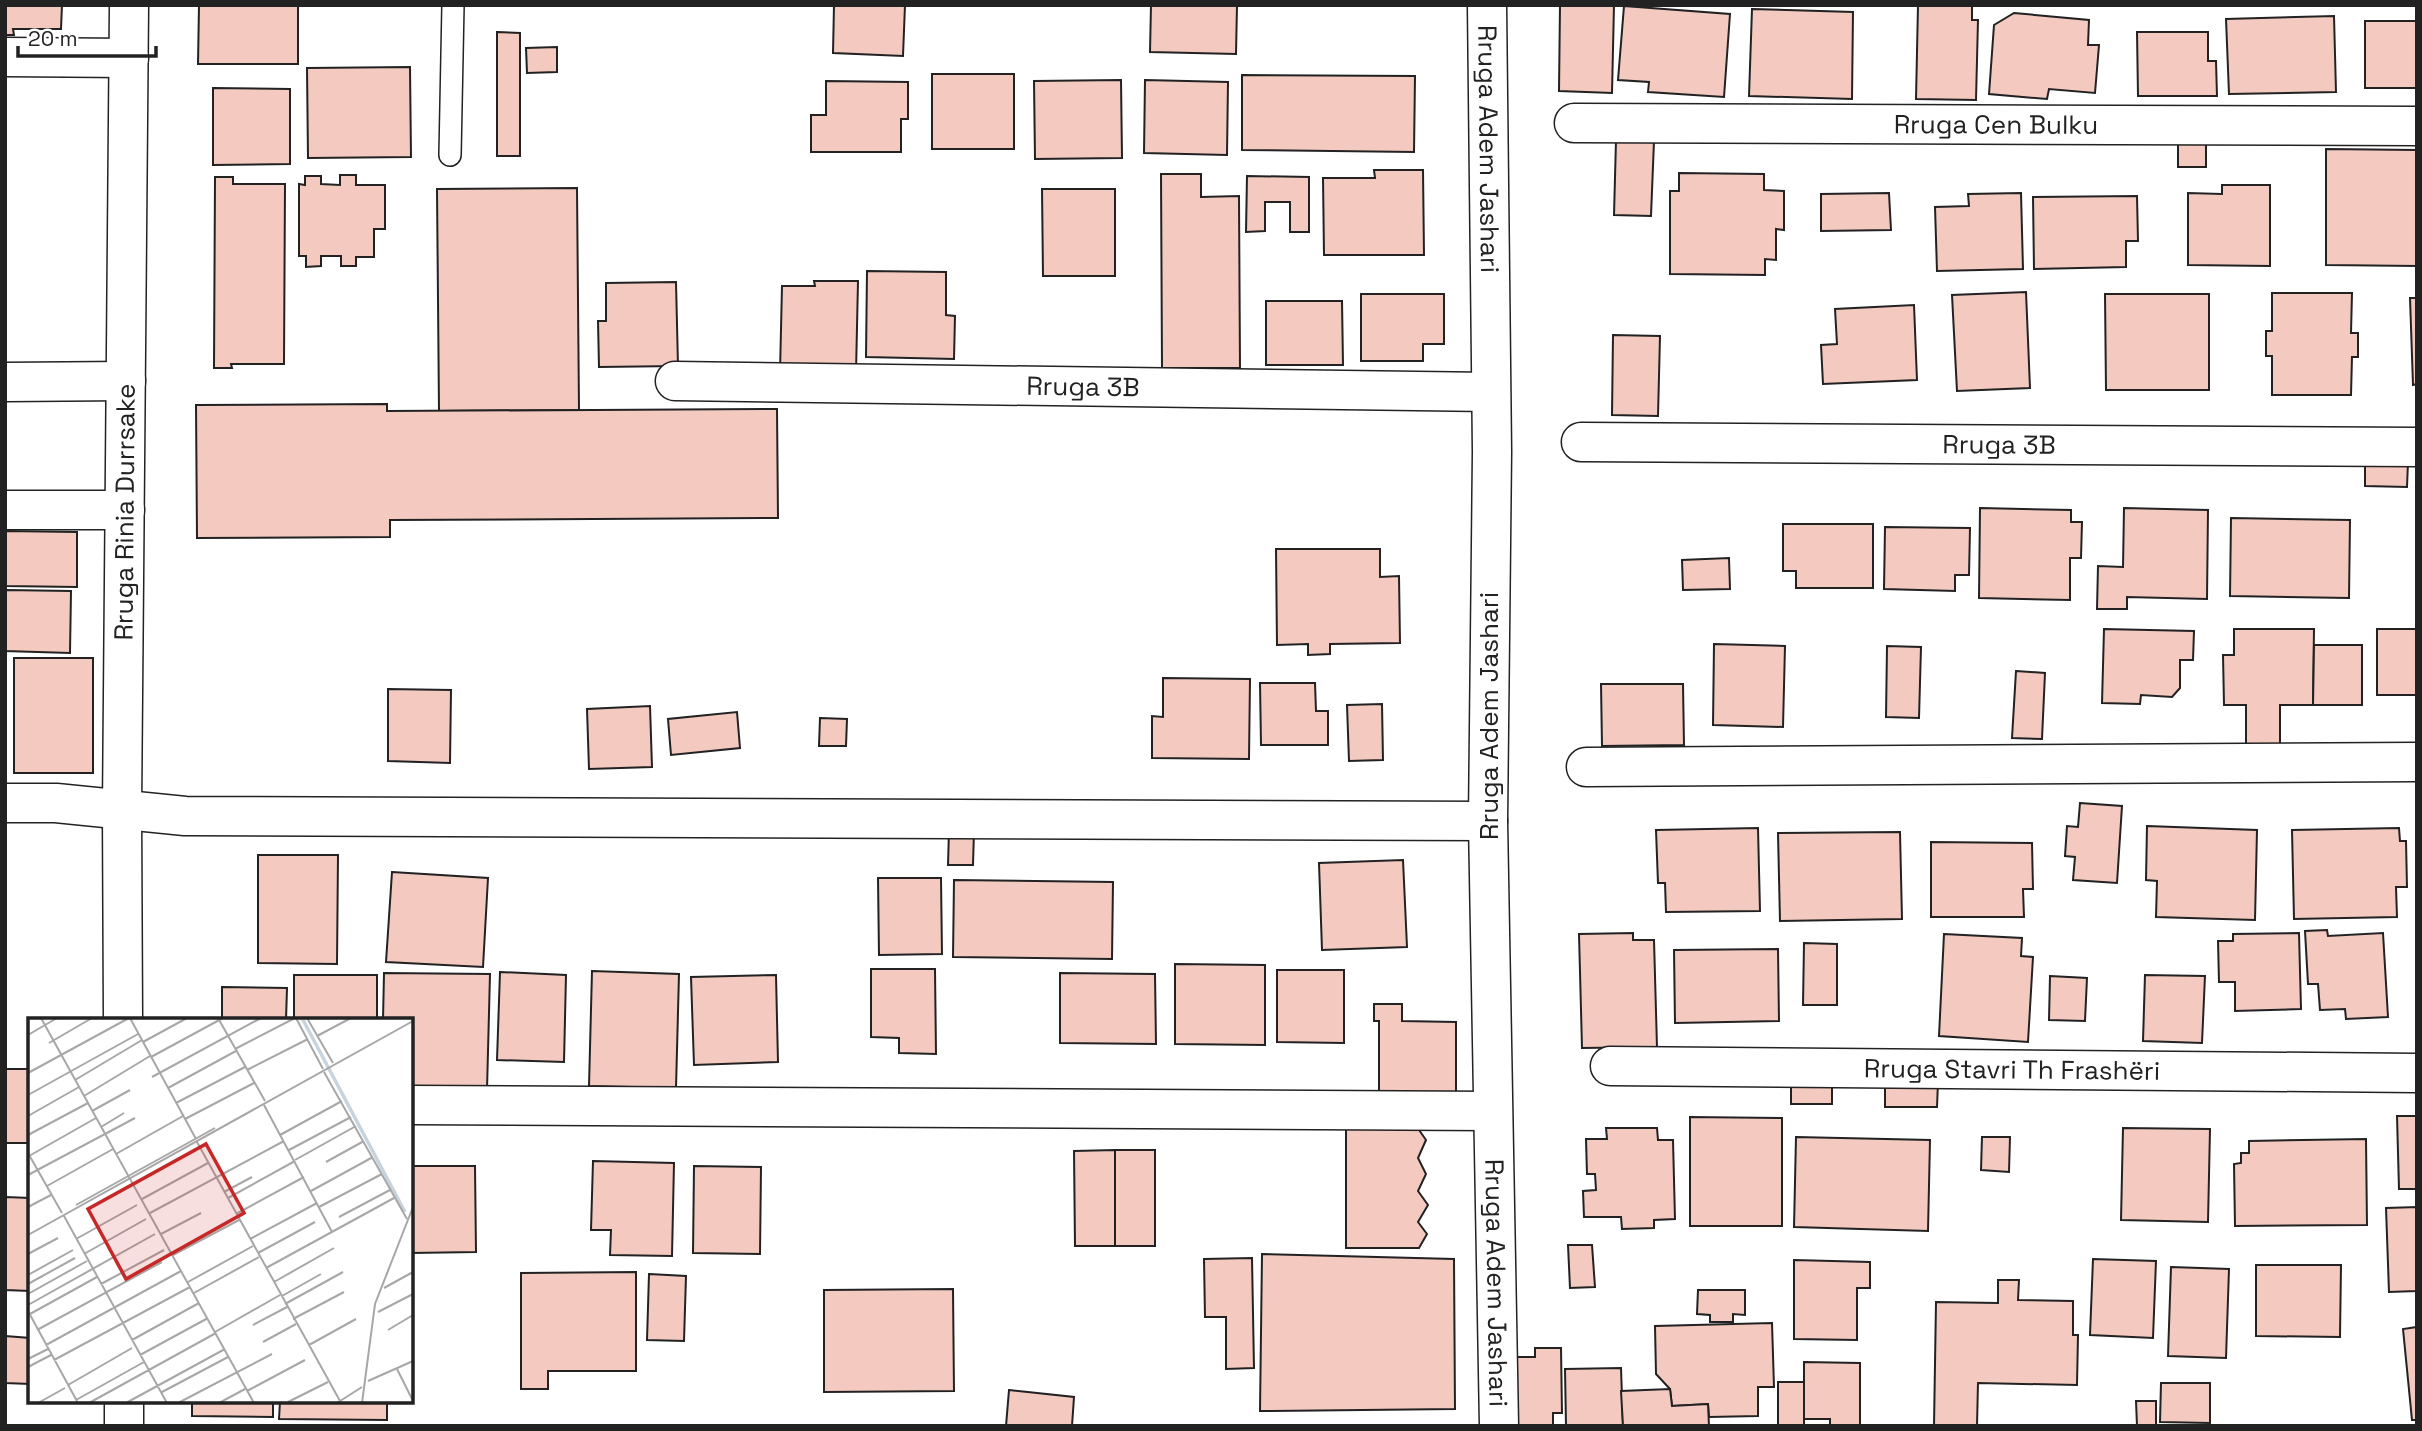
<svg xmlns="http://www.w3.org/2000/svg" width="2422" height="1431" viewBox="0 0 2422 1431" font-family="'Space Grotesk',sans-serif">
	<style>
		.building { fill: #f3c9c0; stroke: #222; stroke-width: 2 }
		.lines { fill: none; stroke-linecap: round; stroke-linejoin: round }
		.service-casing { stroke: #222; stroke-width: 24 }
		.minor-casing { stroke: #222; stroke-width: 41 }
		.tertiary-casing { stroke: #222; stroke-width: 41 }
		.service { stroke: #fff; stroke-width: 21 }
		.minor { stroke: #fff; stroke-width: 38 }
		.tertiary { stroke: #fff; stroke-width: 38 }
		.labels { text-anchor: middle; stroke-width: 5; stroke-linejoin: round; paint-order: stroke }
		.street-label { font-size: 26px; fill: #222; stroke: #fff }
		.inset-river { fill: none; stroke: #c7d3dd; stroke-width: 3.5 }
		.inset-road { fill: none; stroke: #a7a7a7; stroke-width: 2 }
		.view { fill: #c62828; fill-opacity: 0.15; stroke: #c62828; stroke-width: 3.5 }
		.inset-edge { fill: none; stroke: #222; stroke-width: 3.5 }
	</style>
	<rect width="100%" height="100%" fill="#fff"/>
	<g class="building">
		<polygon points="5,5 62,5 61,29 13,29 14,35 5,35"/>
		<polygon points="199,5 298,5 298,64 198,64"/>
		<polygon points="834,5 905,5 903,56 833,53"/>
		<polygon points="1151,5 1237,5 1236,54 1150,52"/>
		<polygon points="1560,5 1614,5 1612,93 1559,91"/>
		<polygon points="1918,5 1972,5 1972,20 1978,20 1976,100 1916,99"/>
		<polygon points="1624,6 1730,14 1724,97 1648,92 1649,82 1618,80"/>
		<polygon points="1752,9 1853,12 1852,99 1749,96"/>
		<polygon points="2014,13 2089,20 2088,45 2099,45 2095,93 2049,89 2047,99 1989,94 1994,25"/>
		<polygon points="2334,16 2336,92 2229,94 2226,19"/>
		<rect x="2365" y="21" width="52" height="67"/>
		<polygon points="497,32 520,33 520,156 497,156"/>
		<polygon points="2137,32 2208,32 2208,61 2216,61 2217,96 2138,96"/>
		<polygon points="557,47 557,72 527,73 526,48"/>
		<polygon points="410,67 411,157 308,158 307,68"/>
		<rect x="932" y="74" width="82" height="75"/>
		<polygon points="1242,75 1415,76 1414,152 1242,150"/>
		<polygon points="1121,80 1122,158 1035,159 1034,81"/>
		<polygon points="1145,80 1228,82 1227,155 1144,153"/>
		<polygon points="826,81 908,82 908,119 901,119 901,152 811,152 811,115 826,115"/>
		<polygon points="213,88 290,89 290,164 213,165"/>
		<polygon points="1616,140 1654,141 1651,216 1614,215"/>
		<rect x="2178" y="144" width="28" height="23"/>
		<polygon points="2326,149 2417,150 2417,266 2326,265"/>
		<polygon points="1374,170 1423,170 1424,255 1324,255 1323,178 1375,178"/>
		<polygon points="1679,173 1764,174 1764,190 1784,191 1784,230 1776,229 1776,260 1765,259 1765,275 1670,274 1670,191 1679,191"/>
		<polygon points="1161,174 1201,174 1201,197 1239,196 1240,368 1162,368"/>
		<polygon points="340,175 356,175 356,185 385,185 385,229 374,229 374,257 356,257 356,266 341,266 341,256 321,256 321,266 306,267 306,256 299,256 299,184 305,185 305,176 321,176 321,184 340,185"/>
		<polygon points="1247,176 1309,177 1309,232 1290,232 1290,202 1265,202 1265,231 1246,232"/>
		<polygon points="215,177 233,177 233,184 285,184 284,364 231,364 232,368 214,368"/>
		<polygon points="2222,185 2270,185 2270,266 2188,265 2188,193 2222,194"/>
		<polygon points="577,188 579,410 439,411 437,189"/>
		<polygon points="1042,189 1115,189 1115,276 1043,276"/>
		<polygon points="1889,193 1891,230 1821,231 1821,194"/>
		<polygon points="2021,193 2023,269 1937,271 1935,207 1969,206 1968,194"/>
		<polygon points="2137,196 2138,241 2126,241 2126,267 2034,269 2033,197"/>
		<polygon points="867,271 946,272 946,315 955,316 954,359 866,357"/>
		<polygon points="814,281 858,281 856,373 780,372 782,286 815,286"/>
		<polygon points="676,282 678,366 599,367 598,321 606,321 606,283"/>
		<polygon points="2026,292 2030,388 1957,391 1952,295"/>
		<polygon points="2272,293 2352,293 2351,333 2358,333 2358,357 2352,357 2351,395 2272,395 2272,356 2266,356 2266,331 2272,331"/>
		<polygon points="1361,294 1444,294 1444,344 1423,344 1423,361 1361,361"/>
		<polygon points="2105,294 2209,294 2209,390 2106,390"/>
		<polygon points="2410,298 2417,298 2417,384 2413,385"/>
		<polygon points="1266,301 1342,301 1343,365 1266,365"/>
		<polygon points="1914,305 1917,380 1823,384 1821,345 1837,344 1835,309"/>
		<polygon points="1613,335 1660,336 1658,416 1612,415"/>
		<polygon points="387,404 387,411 777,409 778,518 390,520 390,537 197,538 196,405"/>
		<polygon points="2365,461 2408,462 2407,487 2365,486"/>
		<polygon points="1980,508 2071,510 2071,522 2082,522 2081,558 2070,558 2070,600 1979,598"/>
		<polygon points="2124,508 2208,510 2207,599 2127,597 2127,609 2097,609 2098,566 2123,567"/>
		<polygon points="2231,518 2350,520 2349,598 2230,596"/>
		<polygon points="1783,524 1873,524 1873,588 1796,588 1796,571 1783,571"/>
		<polygon points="1885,527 1970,528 1969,575 1955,575 1955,591 1884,589"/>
		<polygon points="5,531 77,532 77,587 5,586"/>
		<polygon points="1276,549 1380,549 1380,577 1399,576 1400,643 1330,644 1330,654 1308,655 1308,644 1277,645"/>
		<polygon points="1729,558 1730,589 1683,590 1682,560"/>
		<polygon points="5,590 71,591 70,653 5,651"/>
		<polygon points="2104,629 2194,631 2193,660 2180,660 2180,688 2172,697 2141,695 2140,704 2102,703"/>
		<polygon points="2234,629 2314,629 2313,705 2280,705 2280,746 2246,745 2246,705 2224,705 2223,655 2234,655"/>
		<rect x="2377" y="629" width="40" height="66"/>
		<polygon points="1714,644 1785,646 1783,727 1713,725"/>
		<polygon points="2314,645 2362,645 2362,705 2313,705"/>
		<polygon points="1887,646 1921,647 1919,718 1886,717"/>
		<rect x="14" y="658" width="79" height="115"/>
		<polygon points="2016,671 2045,673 2042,739 2012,738"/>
		<polygon points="1163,678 1250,679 1249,759 1152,758 1152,716 1163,717"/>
		<polygon points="1260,683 1315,683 1316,711 1328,711 1328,745 1261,745"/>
		<polygon points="1601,684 1683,684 1684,745 1602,746"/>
		<polygon points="388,689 451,690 450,763 388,761"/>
		<polygon points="1382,704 1383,760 1349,761 1347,705"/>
		<polygon points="650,706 652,767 589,769 587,709"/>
		<polygon points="737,712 740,748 671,755 668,719"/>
		<polygon points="820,718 847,719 846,746 819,746"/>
		<polygon points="2080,803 2122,806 2117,883 2073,880 2075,857 2065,856 2067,826 2078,827"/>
		<polygon points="2147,826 2257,830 2255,920 2156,917 2157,881 2146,880"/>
		<polygon points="1758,828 1760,911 1666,912 1665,883 1658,883 1656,830"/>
		<polygon points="2399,828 2400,841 2406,841 2407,887 2396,887 2397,917 2294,919 2292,830"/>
		<polygon points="949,830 974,831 973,865 948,865"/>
		<polygon points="1900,832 1902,919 1780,921 1778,833"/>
		<polygon points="1931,842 2032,843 2033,889 2023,889 2024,917 1931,917"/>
		<polygon points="258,855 338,855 337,964 258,963"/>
		<polygon points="1403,860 1407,947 1322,950 1319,863"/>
		<polygon points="392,872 488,878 483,967 386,962"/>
		<polygon points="878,878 941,878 942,954 879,955"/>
		<polygon points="954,880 1113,882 1112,959 953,957"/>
		<polygon points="2327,930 2328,936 2383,933 2388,1017 2346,1019 2345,1009 2320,1010 2318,984 2308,984 2305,931"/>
		<polygon points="1633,933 1633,940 1654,940 1657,1047 1582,1048 1579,934"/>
		<polygon points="2299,933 2301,1009 2235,1011 2235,982 2219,982 2218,941 2233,941 2233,934"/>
		<polygon points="1944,934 2022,938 2021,956 2033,957 2028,1042 1939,1036"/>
		<polygon points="1804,943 1837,944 1837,1005 1803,1005"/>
		<polygon points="1778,949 1779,1021 1675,1023 1674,950"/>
		<polygon points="1175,964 1265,965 1265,1045 1175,1044"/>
		<polygon points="871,969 935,969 936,1054 899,1053 899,1038 871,1037"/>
		<polygon points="1277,970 1344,970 1344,1043 1277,1042"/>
		<polygon points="592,971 679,974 676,1088 589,1086"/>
		<polygon points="500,972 566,975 564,1062 497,1060"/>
		<polygon points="384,973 490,974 487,1090 411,1088 411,1020 383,1020"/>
		<polygon points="1060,973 1155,974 1156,1044 1060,1043"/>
		<rect x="294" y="975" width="83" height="45"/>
		<polygon points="776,975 778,1062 694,1065 691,977"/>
		<polygon points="2145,975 2205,976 2202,1043 2143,1041"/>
		<polygon points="2050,976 2087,978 2085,1021 2049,1020"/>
		<polygon points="222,987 287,988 286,1020 222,1020"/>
		<polygon points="1374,1004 1402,1004 1402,1021 1456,1022 1456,1094 1379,1093 1379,1021 1374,1021"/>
		<rect x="5" y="1069" width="25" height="74"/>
		<polygon points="1832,1081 1832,1104 1791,1104 1791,1082"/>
		<polygon points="1885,1082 1938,1082 1937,1107 1885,1107"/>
		<polygon points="2397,1116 2417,1116 2417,1189 2399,1189"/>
		<polygon points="1690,1117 1782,1118 1782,1226 1690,1226"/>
		<polygon points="1346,1127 1417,1127 1426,1140 1418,1158 1426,1174 1418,1191 1428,1205 1418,1222 1427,1234 1419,1248 1346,1248"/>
		<polygon points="1606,1128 1657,1128 1658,1140 1673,1140 1675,1219 1654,1220 1654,1228 1622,1229 1621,1217 1584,1217 1583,1191 1596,1190 1595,1174 1587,1174 1586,1139 1607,1139"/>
		<polygon points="2123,1128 2210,1129 2208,1222 2121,1220"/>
		<polygon points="1796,1137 1930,1140 1928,1231 1794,1227"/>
		<polygon points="1982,1137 2010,1137 2009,1172 1981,1170"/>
		<polygon points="2366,1139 2367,1225 2235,1226 2234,1164 2241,1163 2241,1153 2249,1153 2249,1141"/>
		<polygon points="1115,1150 1115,1246 1075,1246 1074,1151"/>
		<rect x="1115" y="1150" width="40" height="96"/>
		<polygon points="593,1161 674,1163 672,1256 610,1255 611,1230 591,1230"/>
		<polygon points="411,1166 475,1166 476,1252 411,1253"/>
		<polygon points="694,1166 761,1167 760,1254 693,1253"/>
		<polygon points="5,1197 30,1198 30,1291 5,1290"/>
		<polygon points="2417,1207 2417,1291 2389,1292 2386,1208"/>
		<polygon points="1568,1245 1592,1245 1595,1287 1570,1288"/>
		<polygon points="1262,1254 1454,1259 1455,1409 1260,1411"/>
		<polygon points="1252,1258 1254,1368 1226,1369 1226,1317 1205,1317 1204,1259"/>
		<polygon points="2093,1259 2156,1261 2153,1338 2090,1335"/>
		<polygon points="1794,1260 1870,1262 1870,1288 1857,1288 1857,1340 1794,1339"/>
		<polygon points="2256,1265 2341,1265 2340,1337 2256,1336"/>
		<polygon points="2171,1267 2229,1269 2226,1358 2168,1356"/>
		<polygon points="636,1272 636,1371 548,1371 548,1389 521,1389 521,1273"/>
		<polygon points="649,1274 686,1276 684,1341 647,1340"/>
		<polygon points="1998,1280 2019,1280 2018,1300 2073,1301 2073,1335 2078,1335 2077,1385 1978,1383 1977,1426 1934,1426 1936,1302 1998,1303"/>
		<polygon points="953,1289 954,1391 824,1392 824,1290"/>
		<polygon points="1698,1290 1745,1290 1745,1315 1733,1314 1733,1322 1710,1322 1710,1315 1697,1314"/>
		<polygon points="1772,1323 1774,1387 1758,1387 1758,1416 1709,1417 1708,1404 1672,1406 1670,1389 1656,1374 1655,1326"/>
		<polygon points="2417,1327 2417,1420 2412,1420 2403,1329"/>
		<polygon points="5,1336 30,1338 30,1384 5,1383"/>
		<polygon points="1535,1348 1561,1348 1562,1413 1553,1413 1553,1426 1513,1426 1512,1357 1535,1357"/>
		<polygon points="1804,1362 1860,1363 1860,1426 1830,1426 1830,1419 1804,1419"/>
		<polygon points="1621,1368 1623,1426 1566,1426 1565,1369"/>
		<rect x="1778" y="1382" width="26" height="44"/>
		<polygon points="2161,1383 2210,1383 2210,1423 2160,1422"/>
		<polygon points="1670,1389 1672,1406 1708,1404 1709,1426 1623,1426 1621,1391"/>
		<polygon points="1009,1390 1074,1397 1072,1426 1006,1426"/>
		<polygon points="192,1401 273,1401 273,1417 192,1416"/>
		<polygon points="280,1401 387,1401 387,1420 279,1419"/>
		<polygon points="2136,1401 2156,1401 2156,1426 2137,1426"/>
	</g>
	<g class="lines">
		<defs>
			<polyline id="service" points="450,155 453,5"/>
			<g id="minor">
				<polyline points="5,57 129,58"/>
				<path id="s1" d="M 1574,123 L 2417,126"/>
				<path id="s2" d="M 675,381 L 1490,392"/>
				<polyline points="5,382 126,381"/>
				<path id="s3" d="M 1581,442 L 2417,447"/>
				<polyline points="5,510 125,510"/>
				<polyline points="1586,767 2417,762"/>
				<polyline points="5,803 56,803 185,816 1488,821"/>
				<path id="s4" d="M 123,1020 L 122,810 L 129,5"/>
				<path id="s5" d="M 1610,1066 L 2417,1073"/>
				<polyline points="411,1105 1491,1111"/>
				<polyline points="124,1426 124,1401"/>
			</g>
			<g id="tertiary">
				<path id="s6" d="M 1487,5 L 1492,452 L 1488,821 L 1499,1426"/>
			</g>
		</defs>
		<use href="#service" class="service-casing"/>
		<use href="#minor" class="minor-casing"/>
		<use href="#tertiary" class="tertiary-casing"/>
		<use href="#service" class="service"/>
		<use href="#minor" class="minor"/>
		<use href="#tertiary" class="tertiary"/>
	</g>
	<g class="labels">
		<g class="street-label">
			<text dy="9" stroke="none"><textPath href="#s1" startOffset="422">Rruga Cen Bulku</textPath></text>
			<text dy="9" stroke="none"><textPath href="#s6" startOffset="144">Rruga Adem Jashari</textPath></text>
			<text dy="9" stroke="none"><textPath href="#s2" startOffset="408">Rruga 3B</textPath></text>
			<text dy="9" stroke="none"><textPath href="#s3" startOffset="418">Rruga 3B</textPath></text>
			<text dy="9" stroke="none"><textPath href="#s4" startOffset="508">Rruga Rinia Durrsake</textPath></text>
			<text transform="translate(1489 716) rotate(-90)" y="9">Rruga Adem Jashari</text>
			<text dy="9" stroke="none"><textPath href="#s5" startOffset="402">Rruga Stavri Th Frashëri</textPath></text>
			<text dy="9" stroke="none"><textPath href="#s6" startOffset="1278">Rruga Adem Jashari</textPath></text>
		</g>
	</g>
	<g transform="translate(28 1018)">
		<rect width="385" height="385" fill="#fff"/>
		<path class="inset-river" d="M 274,0 L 377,194"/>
		<path class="inset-road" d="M 13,0 L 226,385M 102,0 L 168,121M 190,0 L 237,83M 268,0 L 295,51M 279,0 L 305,45M 0,17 L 29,0M 289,18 L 323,0M 115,24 L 159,0M 21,25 L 64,0M 207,31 L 267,0M 123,39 L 195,0M 219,52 L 280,21M 296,54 L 379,201M 0,55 L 101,0M 124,59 L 233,0M 47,62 L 114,22M 140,70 L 208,33M 0,77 L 110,16M 56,78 L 122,38M 148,85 L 217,49M 236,87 L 304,214M 64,93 L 102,72M 0,98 L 51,69M 157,101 L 226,65M 73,109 L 96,95M 77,116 L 107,100M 0,117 L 60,85M 252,117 L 314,83M 169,124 L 312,383M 261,132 L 323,99M 0,135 L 34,195M 88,136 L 155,98M 1,138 L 68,100M 267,142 L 328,108M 298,144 L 336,123M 0,157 L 77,116M 19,168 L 85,131M 283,173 L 345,139M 196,174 L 224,159M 200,180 L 267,143M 114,181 L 180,145M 48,187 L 187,110M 0,189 L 23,177M 291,189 L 354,156M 122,195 L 256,123M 208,196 L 276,159M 36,198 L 139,385M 311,199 L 362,172M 133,216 L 173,195M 0,217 L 385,3M 48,221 L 109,187M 222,221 L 289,185M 230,235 L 287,204M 0,236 L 30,220M 56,236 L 118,201M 145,237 L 211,202M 238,250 L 366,180M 0,257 L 45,232M 160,264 L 225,228M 246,264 L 306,230M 0,266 L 47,240M 73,266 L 136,232M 356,270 L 385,254M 166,275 L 231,239M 0,276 L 59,243M 254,278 L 293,256M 257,286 L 315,254M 0,287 L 127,216M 0,293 L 50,385M 350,294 L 385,276M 2,296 L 69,259M 265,301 L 316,274M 225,307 L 259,289M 9,312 L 134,244M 360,312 L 385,297M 187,314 L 252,277M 104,322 L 171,285M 235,324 L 268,306M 18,327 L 153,253M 281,327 L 328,301M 112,337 L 180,300M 0,341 L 20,331M 26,342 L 162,269M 0,349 L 23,337M 369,351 L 385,383M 340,363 L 385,343M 40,367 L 104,330M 219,373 L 277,342M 134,374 L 200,339M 48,382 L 116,344M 260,384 L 300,364M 10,385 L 37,370M 61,385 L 188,315M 98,385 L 197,331M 150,385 L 244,336M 191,385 L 217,371M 309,385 L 334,369M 334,385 L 347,286 L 385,189"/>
		<path class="view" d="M 178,126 L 216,195 L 98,261 L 60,191 Z"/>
		<rect width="385" height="385" class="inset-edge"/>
	</g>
	<rect width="2422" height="1431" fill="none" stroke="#222222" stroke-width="14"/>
	<path d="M18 46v10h138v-10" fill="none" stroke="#222222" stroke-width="3.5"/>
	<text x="28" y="46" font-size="21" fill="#222222" stroke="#ffffff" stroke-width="5" paint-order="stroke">20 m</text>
</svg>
